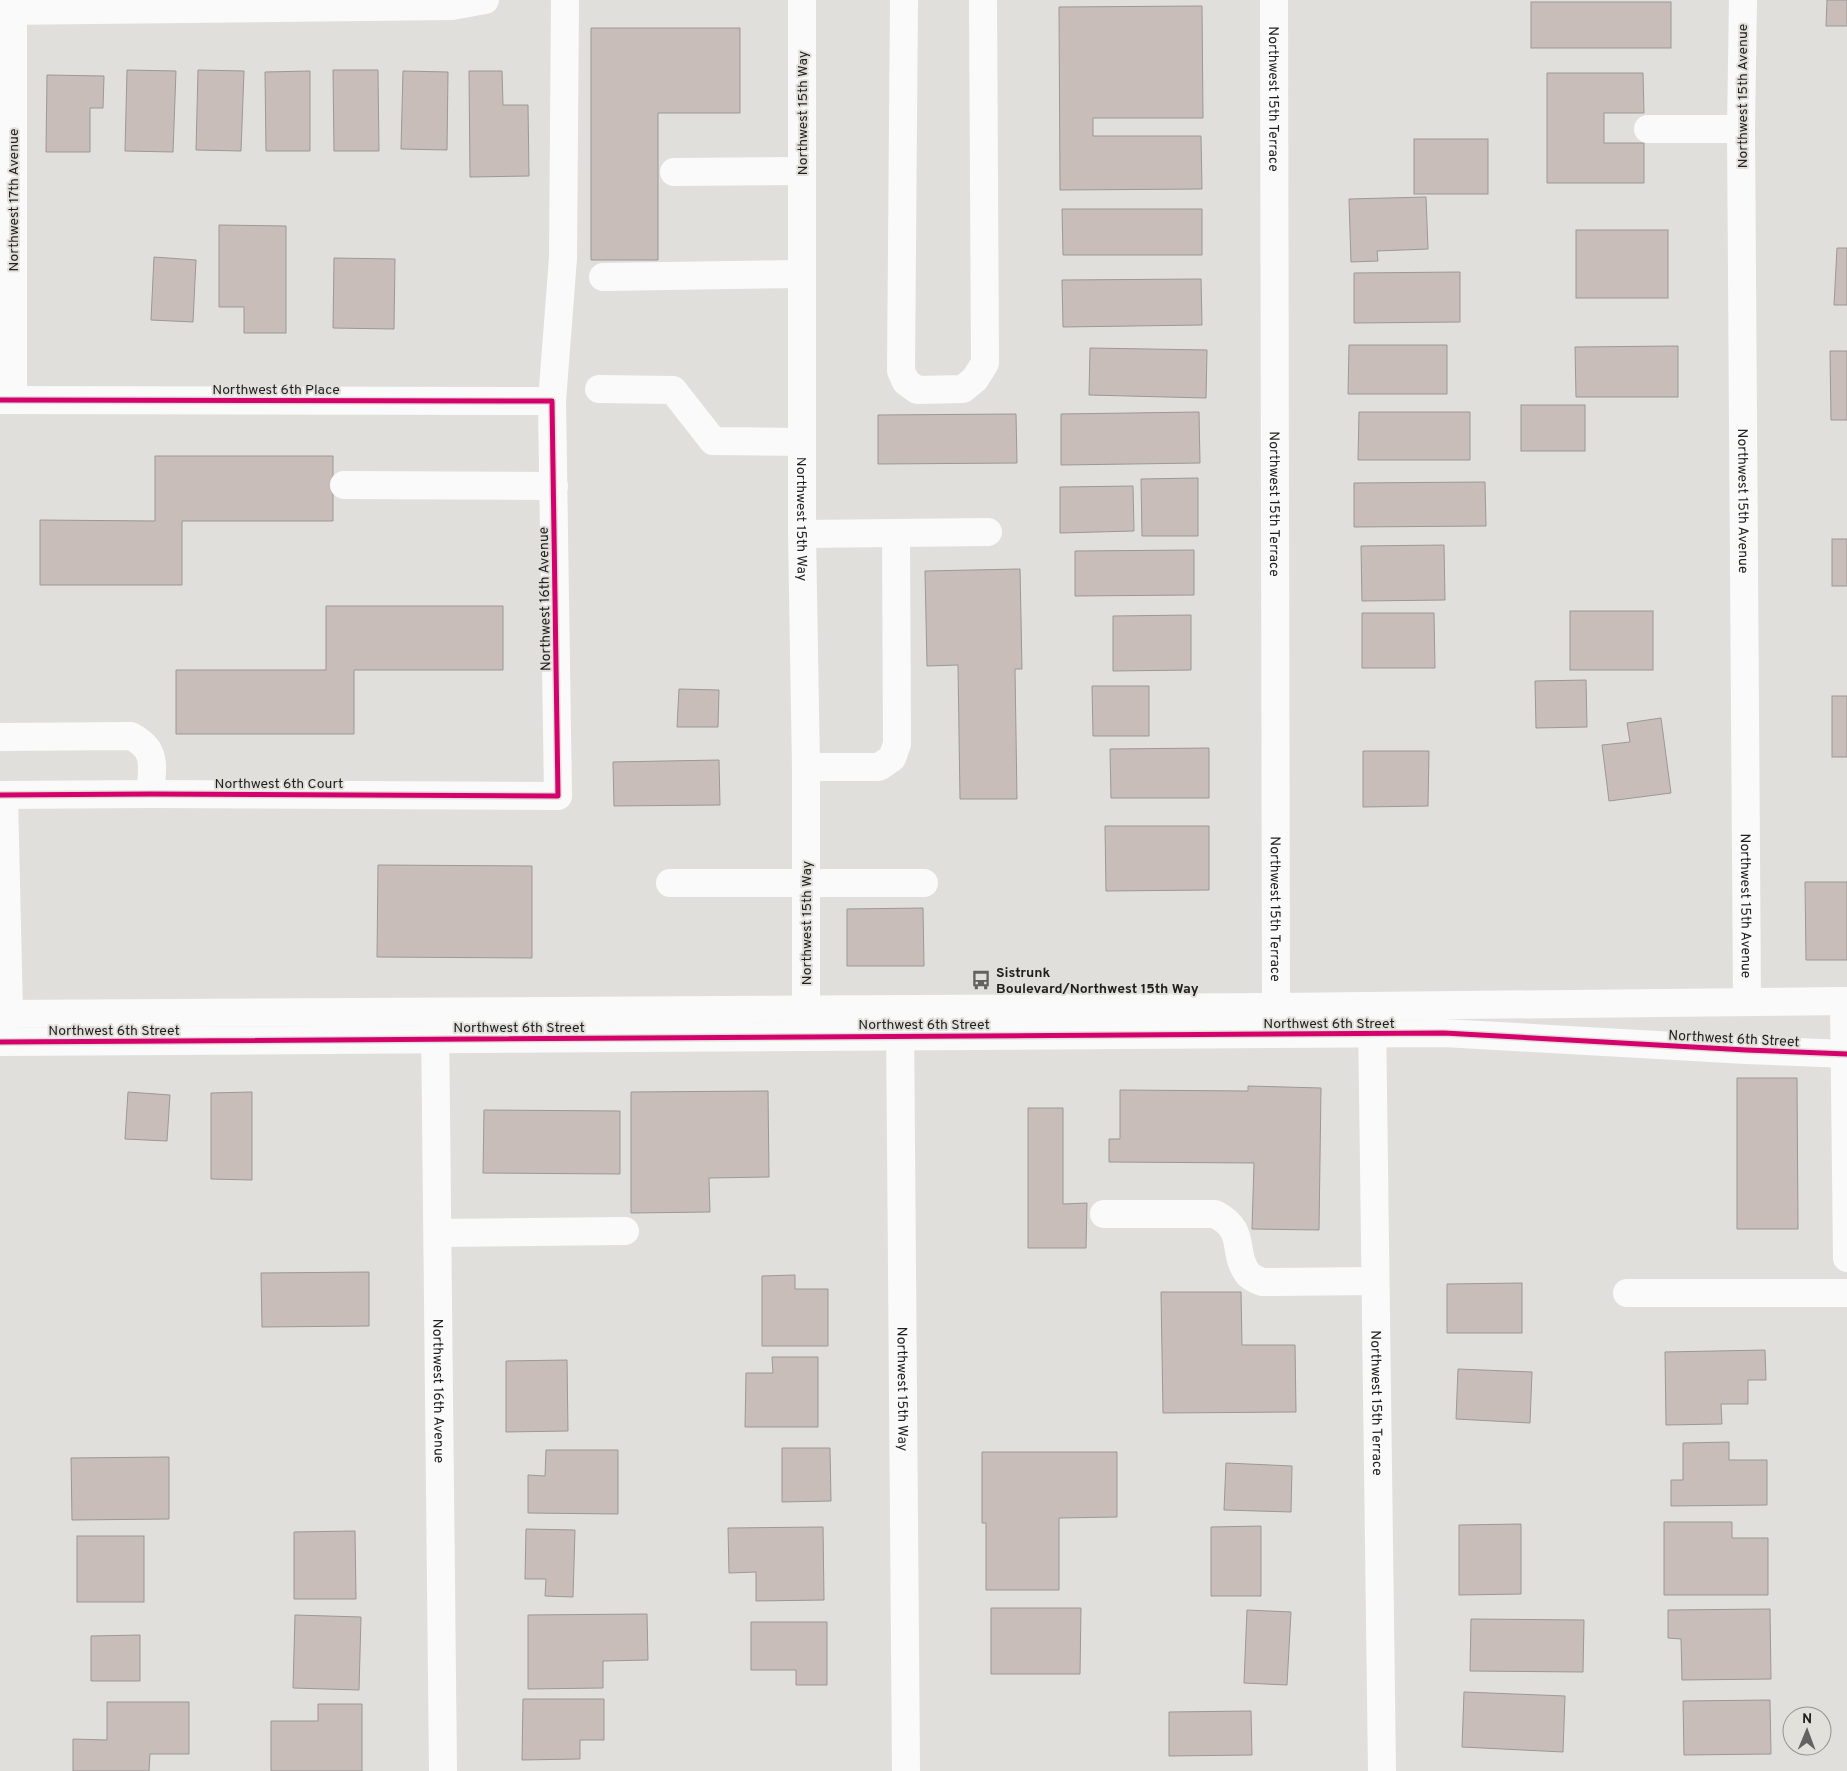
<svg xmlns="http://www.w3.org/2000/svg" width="1847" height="1771" viewBox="0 0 1847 1771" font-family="Overpass,sans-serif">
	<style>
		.building { fill: #c8bdb9; stroke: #9a9997 }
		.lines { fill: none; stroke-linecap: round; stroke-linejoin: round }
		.minor { stroke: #fafafa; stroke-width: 28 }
		.cycleway-casing { stroke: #e1e0db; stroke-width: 8 }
		.cycleway { stroke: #d6006c; stroke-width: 5 }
		.labels { text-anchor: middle; stroke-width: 4; stroke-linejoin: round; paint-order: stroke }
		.street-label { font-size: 14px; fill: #201f1d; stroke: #e1e0db }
		.poi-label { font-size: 14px; font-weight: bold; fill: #201f1d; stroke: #e1e0db; text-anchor: start }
	</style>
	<rect width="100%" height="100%" fill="#e0dfdc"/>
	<g class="building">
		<polygon points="1827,0 1847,0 1847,26 1826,26"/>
		<rect x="1531" y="2" width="140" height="46"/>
		<polygon points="1202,6 1203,118 1093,118 1093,136 1201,136 1202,189 1060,190 1059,7"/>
		<polygon points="591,28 740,28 740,113 658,113 658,260 591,260"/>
		<polygon points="127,70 176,71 173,152 125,151"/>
		<polygon points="198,70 244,71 241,151 196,150"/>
		<polygon points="333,70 378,70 379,151 334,151"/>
		<polygon points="310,71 310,151 266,151 265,72"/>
		<polygon points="403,71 448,72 447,150 401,149"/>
		<polygon points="469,71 502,71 503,105 528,105 529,176 470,177"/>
		<polygon points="1547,73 1643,73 1644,113 1604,113 1604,143 1644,143 1644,183 1547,183"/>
		<polygon points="47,75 104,76 103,108 90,108 90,152 46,152"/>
		<rect x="1414" y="139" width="74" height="55"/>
		<polygon points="1426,197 1428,249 1377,251 1378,261 1351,262 1349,199"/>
		<polygon points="1062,209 1202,209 1202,255 1063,255"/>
		<polygon points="219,225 286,226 286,333 244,333 244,307 219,307"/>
		<rect x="1576" y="230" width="92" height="68"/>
		<polygon points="1837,248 1847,248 1847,305 1834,305"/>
		<polygon points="154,257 196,260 193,322 151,320"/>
		<polygon points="334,258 395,259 394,329 333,328"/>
		<polygon points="1460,272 1460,322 1354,323 1354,273"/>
		<polygon points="1201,279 1202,325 1063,327 1062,280"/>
		<polygon points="1349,345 1447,345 1447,394 1348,394"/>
		<polygon points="1678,346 1678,397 1576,397 1575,347"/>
		<polygon points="1090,348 1207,350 1206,398 1089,395"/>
		<polygon points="1830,351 1847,351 1847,420 1831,420"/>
		<rect x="1521" y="405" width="64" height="46"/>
		<polygon points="1199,412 1200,463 1061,465 1061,414"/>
		<polygon points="1359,412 1470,412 1470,460 1358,460"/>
		<polygon points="1016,414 1017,463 878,464 878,415"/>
		<polygon points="155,456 333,456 333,521 182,521 182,585 40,585 40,520 155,521"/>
		<polygon points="1198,478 1198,536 1142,536 1141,479"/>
		<polygon points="1485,482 1486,526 1354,527 1354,483"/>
		<polygon points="1133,486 1134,531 1060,533 1060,487"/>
		<rect x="1832" y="539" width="15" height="47"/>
		<polygon points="1444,545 1445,600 1362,601 1361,546"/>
		<polygon points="1194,550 1194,595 1075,596 1075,551"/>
		<polygon points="1020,569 1022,669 1015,669 1017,799 960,799 958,665 927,666 925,571"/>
		<polygon points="326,606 503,606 503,670 354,670 354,734 176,734 176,670 326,670"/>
		<rect x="1570" y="611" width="83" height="59"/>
		<polygon points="1362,613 1434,613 1435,668 1362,668"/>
		<polygon points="1191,615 1191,670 1113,671 1113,616"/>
		<polygon points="1586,680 1587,727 1536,728 1535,681"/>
		<polygon points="1092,686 1149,686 1149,736 1093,736"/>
		<polygon points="679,689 719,690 718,727 677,727"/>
		<rect x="1832" y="696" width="15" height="61"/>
		<polygon points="1661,718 1671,793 1609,801 1602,745 1630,742 1627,723"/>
		<polygon points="1209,748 1209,798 1111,798 1110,749"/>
		<polygon points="1363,751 1429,751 1428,806 1363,807"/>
		<polygon points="719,760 720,805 614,806 613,762"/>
		<polygon points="1105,826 1209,826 1209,890 1106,891"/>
		<polygon points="378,865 532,866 532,958 377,957"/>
		<polygon points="1805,882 1847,882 1847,960 1806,960"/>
		<polygon points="923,908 924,966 847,966 847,909"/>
		<polygon points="1737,1078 1797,1078 1798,1229 1737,1229"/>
		<polygon points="1248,1086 1321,1088 1319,1230 1252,1229 1254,1163 1109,1162 1109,1139 1120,1139 1120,1090 1248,1091"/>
		<polygon points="768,1091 769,1177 709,1178 710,1212 631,1213 631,1092"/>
		<polygon points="128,1092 170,1095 167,1141 125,1139"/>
		<polygon points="252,1092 252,1180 211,1179 211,1093"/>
		<polygon points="1028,1108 1063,1108 1063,1204 1087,1203 1086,1248 1028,1248"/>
		<polygon points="484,1110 620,1111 620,1174 483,1173"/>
		<polygon points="369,1272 369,1326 262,1327 261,1273"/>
		<polygon points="795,1275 795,1289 828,1289 828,1346 762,1346 762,1276"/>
		<polygon points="1522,1283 1522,1333 1447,1333 1447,1284"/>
		<polygon points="1161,1292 1241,1292 1242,1345 1295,1345 1296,1412 1163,1413"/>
		<polygon points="1765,1350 1766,1380 1748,1380 1748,1404 1721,1404 1722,1424 1666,1425 1665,1352"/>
		<polygon points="772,1357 818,1357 818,1427 745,1427 746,1373 773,1373"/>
		<polygon points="567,1360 568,1431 506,1432 506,1361"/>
		<polygon points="1458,1369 1532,1372 1530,1423 1456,1419"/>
		<polygon points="1729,1442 1729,1460 1767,1460 1767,1505 1671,1506 1671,1480 1683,1480 1683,1443"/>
		<polygon points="782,1448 830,1448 831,1501 782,1502"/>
		<polygon points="546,1450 618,1450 618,1514 528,1513 528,1475 545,1476"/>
		<polygon points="982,1452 1117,1452 1117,1517 1059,1518 1059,1590 986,1590 986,1523 982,1523"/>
		<polygon points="169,1457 169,1519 72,1520 71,1458"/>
		<polygon points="1226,1463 1292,1466 1291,1512 1224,1510"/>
		<polygon points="1664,1522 1732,1522 1732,1538 1768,1538 1768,1595 1664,1595"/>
		<polygon points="1521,1524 1521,1594 1459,1595 1459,1525"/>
		<polygon points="1261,1526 1261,1596 1211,1596 1211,1527"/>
		<polygon points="823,1527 824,1600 756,1601 756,1572 729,1573 728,1528"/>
		<polygon points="526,1529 575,1530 573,1597 545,1596 546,1579 525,1579"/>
		<polygon points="355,1531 356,1599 294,1599 294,1532"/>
		<rect x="77" y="1536" width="67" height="66"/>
		<polygon points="991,1608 1081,1608 1080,1674 991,1674"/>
		<polygon points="1770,1609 1771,1679 1682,1680 1681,1639 1668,1638 1668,1610"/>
		<polygon points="1247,1610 1291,1612 1287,1685 1244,1683"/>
		<polygon points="647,1614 648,1660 603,1661 603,1688 528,1689 528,1615"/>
		<polygon points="295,1615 361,1617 359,1690 293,1688"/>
		<polygon points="1471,1619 1584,1620 1583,1672 1470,1671"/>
		<polygon points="751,1622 827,1622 827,1685 796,1685 796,1670 751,1670"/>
		<polygon points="140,1635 140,1681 91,1681 91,1636"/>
		<polygon points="1464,1692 1565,1696 1563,1752 1462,1747"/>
		<polygon points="523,1699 604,1699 604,1740 580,1740 580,1759 522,1760"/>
		<polygon points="1770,1700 1771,1754 1684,1755 1683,1701"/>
		<polygon points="107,1702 189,1702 189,1754 150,1754 149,1771 73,1771 73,1739 107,1740"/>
		<polygon points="318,1704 362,1704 362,1771 271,1771 271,1721 318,1721"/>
		<polygon points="1251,1711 1252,1755 1169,1756 1169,1712"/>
	</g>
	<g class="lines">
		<g class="minor">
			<path id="s1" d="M 802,0 L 802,534 L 806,767 L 806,1027"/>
			<polyline points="904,0 901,371 906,382 917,390 963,389 975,379 985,363 983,0"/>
			<path id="s2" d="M 1274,0 L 1276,1026"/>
			<path id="s3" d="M 1743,0 L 1741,129 L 1747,1002"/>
			<polyline points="0,11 452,6 485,0"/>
			<polyline points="1648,129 1741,129"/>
			<polyline points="674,172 802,171"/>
			<polyline points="603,277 802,274"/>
			<polyline points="599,389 673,390 713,441 802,442"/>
			<polyline points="0,400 552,401"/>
			<polyline points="13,400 13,0"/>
			<polyline points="344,485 554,486"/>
			<polyline points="802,534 988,532"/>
			<path d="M 0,737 L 131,736 C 159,751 151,766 151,794"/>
			<polyline points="806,767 879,767 892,758 897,744 896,533"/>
			<polyline points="0,795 151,794 558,796 552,401 563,258 565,0"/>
			<polyline points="670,883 924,883"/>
			<polyline points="1844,1001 1847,1258"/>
			<polyline points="0,1014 1276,1007 1847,1001"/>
			<path id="s4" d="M 1372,1015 L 1382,1771"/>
			<path id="s5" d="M 900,1018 L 906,1771"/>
			<path id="s6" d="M 435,1020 L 443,1771"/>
			<polyline points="0,1024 9,1014 4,795"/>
			<polyline points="0,1042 1444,1033 1746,1050 1847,1054"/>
			<path d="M 1104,1214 L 1215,1214 C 1248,1231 1231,1251 1248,1274 C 1251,1277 1257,1280 1262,1282 L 1375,1281"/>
			<polyline points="438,1233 625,1231"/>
			<polyline points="1627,1293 1847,1293"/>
		</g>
		<defs>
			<g id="cycleway">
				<polyline points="0,400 552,401 558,796 151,794 0,795"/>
				<polyline points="0,1042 1444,1033 1746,1050 1847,1054"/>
			</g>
		</defs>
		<use href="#cycleway" class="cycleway-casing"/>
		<use href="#cycleway" class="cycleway"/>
	</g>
	<defs>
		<symbol id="bus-bare" viewBox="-9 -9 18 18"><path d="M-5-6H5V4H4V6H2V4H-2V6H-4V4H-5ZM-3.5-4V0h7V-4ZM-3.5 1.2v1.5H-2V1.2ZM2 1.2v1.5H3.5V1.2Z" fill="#636260" stroke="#e1e0db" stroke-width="2.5" paint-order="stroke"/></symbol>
	</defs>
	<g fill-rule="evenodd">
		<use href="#bus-bare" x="967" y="966" width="28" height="28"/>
	</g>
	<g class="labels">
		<g class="street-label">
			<text transform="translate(1742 96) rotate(-90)" y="5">Northwest 15th Avenue</text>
			<text dy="5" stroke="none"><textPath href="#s2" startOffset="99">Northwest 15th Terrace</textPath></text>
			<text transform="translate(802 113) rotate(-90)" y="5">Northwest 15th Way</text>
			<text transform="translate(13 200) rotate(-90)" y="5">Northwest 17th Avenue</text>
			<text x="276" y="394">Northwest 6th Place</text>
			<text dy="5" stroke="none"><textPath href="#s3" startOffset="501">Northwest 15th Avenue</textPath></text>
			<text dy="5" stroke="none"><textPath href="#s2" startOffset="504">Northwest 15th Terrace</textPath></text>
			<text dy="5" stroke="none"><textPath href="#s1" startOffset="519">Northwest 15th Way</textPath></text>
			<text transform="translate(544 599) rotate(-91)" y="5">Northwest 16th Avenue</text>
			<text x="279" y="788">Northwest 6th Court</text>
			<text dy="5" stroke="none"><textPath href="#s3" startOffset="906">Northwest 15th Avenue</textPath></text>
			<text dy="5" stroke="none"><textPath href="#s2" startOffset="909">Northwest 15th Terrace</textPath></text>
			<text transform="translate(806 923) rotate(-90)" y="5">Northwest 15th Way</text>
			<text x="1329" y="1028">Northwest 6th Street</text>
			<text x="924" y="1029">Northwest 6th Street</text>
			<text x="519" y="1032">Northwest 6th Street</text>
			<text x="114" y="1035">Northwest 6th Street</text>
			<text transform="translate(1734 1038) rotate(3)" y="5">Northwest 6th Street</text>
			<text dy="5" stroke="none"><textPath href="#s5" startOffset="371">Northwest 15th Way</textPath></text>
			<text dy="5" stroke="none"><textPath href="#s6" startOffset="371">Northwest 16th Avenue</textPath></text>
			<text dy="5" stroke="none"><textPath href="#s4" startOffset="388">Northwest 15th Terrace</textPath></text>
		</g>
		<g class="poi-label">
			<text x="996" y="977">Sistrunk<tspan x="996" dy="16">Boulevard/Northwest 15th Way</tspan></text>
		</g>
	</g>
	<g transform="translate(1807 1731) rotate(1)"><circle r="24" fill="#e1e0db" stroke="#94938f"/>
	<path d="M0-4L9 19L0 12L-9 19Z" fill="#636260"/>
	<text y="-8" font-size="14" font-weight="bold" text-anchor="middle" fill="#201f1d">N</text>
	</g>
</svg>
